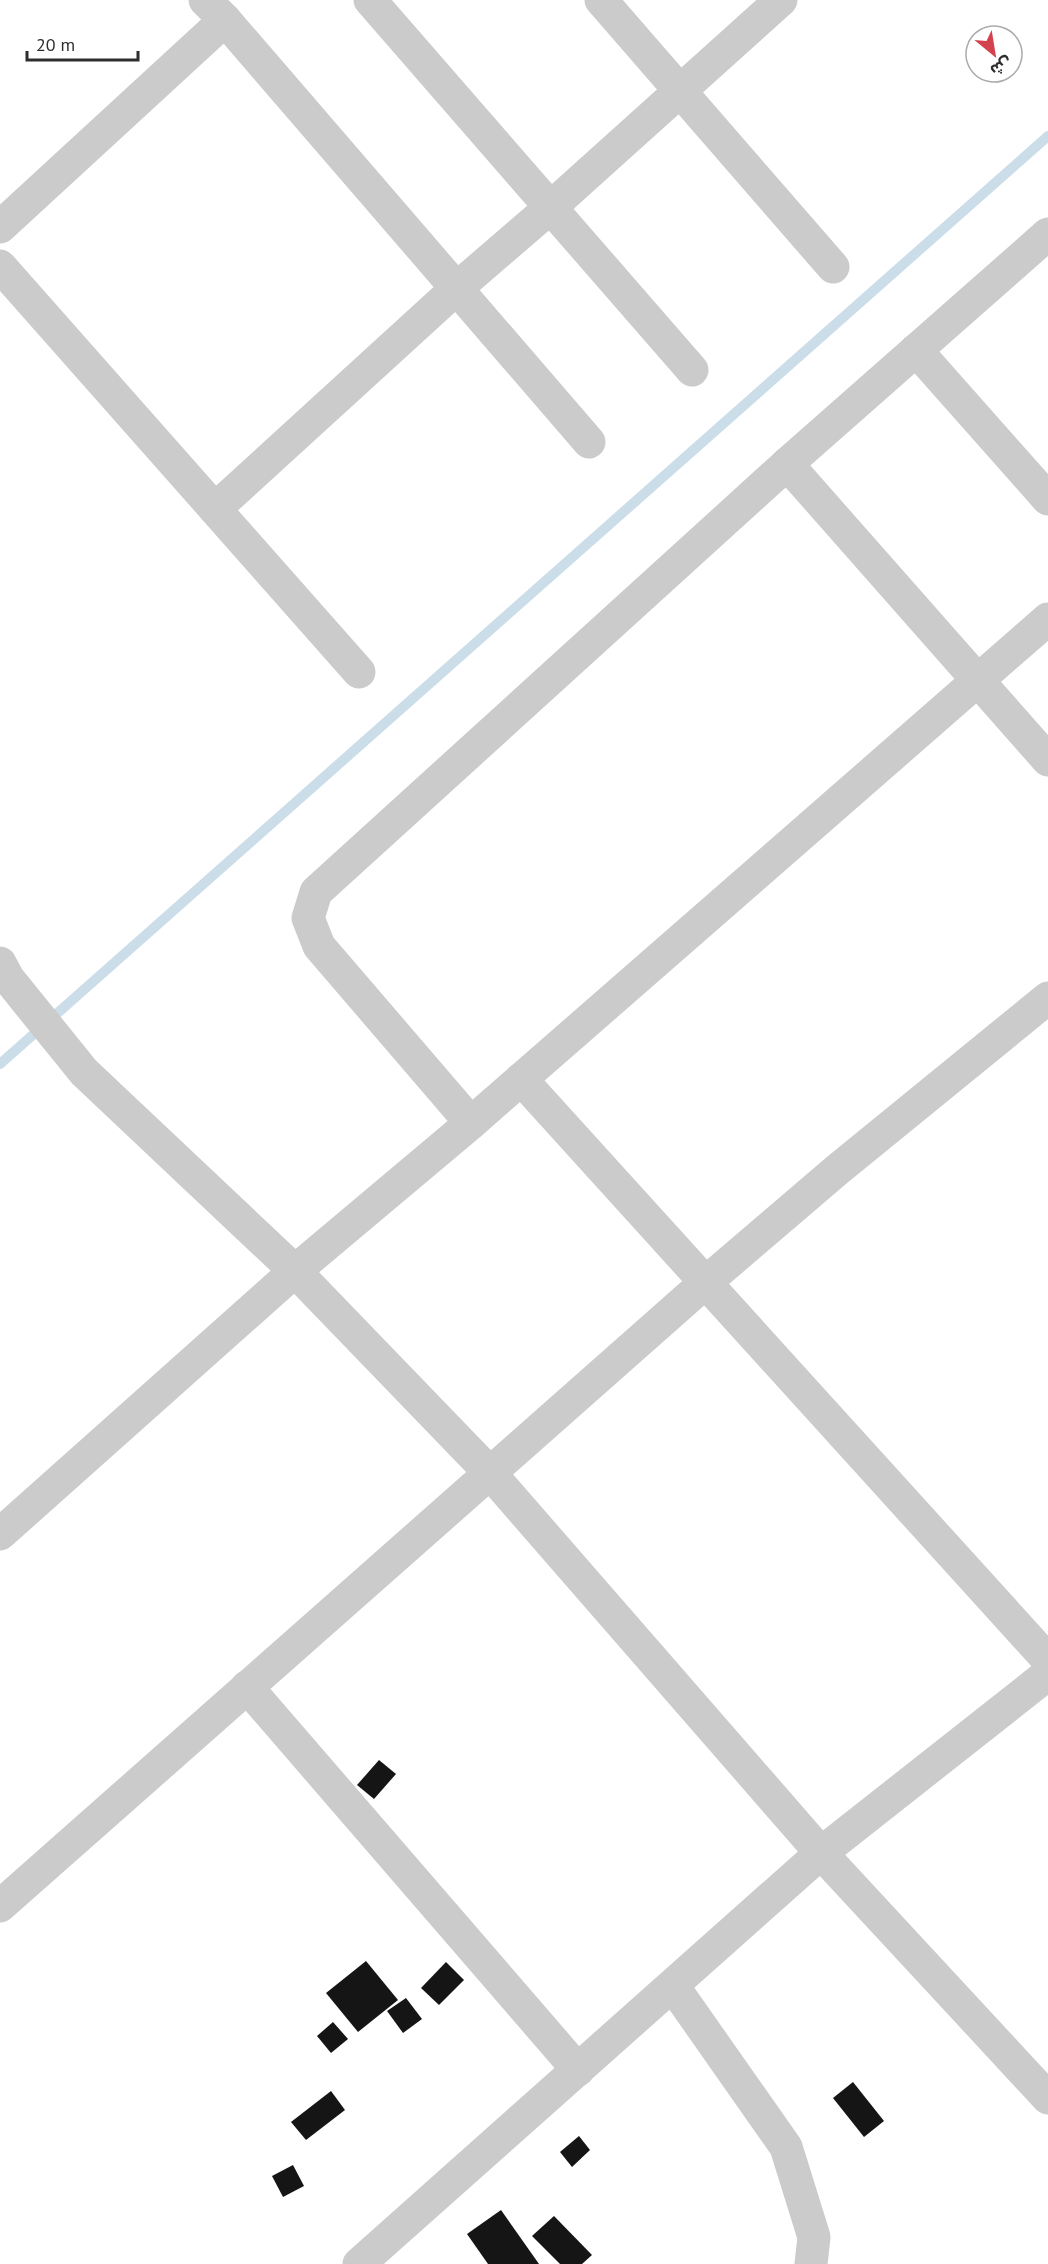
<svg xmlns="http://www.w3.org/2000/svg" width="1048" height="2264" viewBox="0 0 1048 2264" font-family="'PT Sans','Noto Sans Arabic',sans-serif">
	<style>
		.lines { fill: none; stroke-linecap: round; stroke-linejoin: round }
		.stream { stroke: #cbdde8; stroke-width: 10 }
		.building { fill: #151515 }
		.minor { stroke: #cbcbcb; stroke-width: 33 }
		.tertiary { stroke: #cbcbcb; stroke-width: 33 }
	</style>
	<rect width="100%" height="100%" fill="#fff"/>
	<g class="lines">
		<polyline class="stream" points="0,1064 1048,136"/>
	</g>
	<g class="building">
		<polygon points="379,1760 396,1774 374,1799 357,1785"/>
		<polygon points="366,1961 398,2000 358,2032 326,1993"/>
		<polygon points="446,1962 464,1980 439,2005 421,1988"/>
		<polygon points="406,1998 422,2019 403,2033 387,2011"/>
		<polygon points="333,2022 348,2039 331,2053 317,2036"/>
		<polygon points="853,2082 884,2121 864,2137 833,2098"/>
		<polygon points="331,2091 345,2110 306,2140 291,2122"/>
		<polygon points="579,2136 590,2150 572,2167 560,2152"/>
		<polygon points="293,2165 304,2186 283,2197 272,2176"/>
		<polygon points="501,2210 539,2264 488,2264 467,2234"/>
		<polygon points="554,2216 592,2255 582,2264 560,2264 532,2236"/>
	</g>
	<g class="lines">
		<g class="minor">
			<polyline points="205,0 225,20 589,442"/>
			<polyline points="370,0 692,370"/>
			<polyline points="601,0 833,267"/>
			<polyline points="0,227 225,20"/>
			<polyline points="0,266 359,672"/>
			<polyline points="916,350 1048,499"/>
			<polyline points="787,464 1048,760"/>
			<polyline points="215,509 457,288 551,207 781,0"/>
			<polyline points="521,1079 1048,1660"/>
			<polyline points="471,1123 319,946 308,918 316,892 787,464 1048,234"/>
			<polyline points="0,1534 295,1271 471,1123 1048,619"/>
			<polyline points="247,1687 578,2070"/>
			<polyline points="0,1906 706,1282 837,1170 1048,998"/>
			<polyline points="673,1986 786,2147 814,2237 811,2264"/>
			<polyline points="359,2264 821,1853 1048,1674"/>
		</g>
		<polyline class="tertiary" points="0,963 8,978 84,1072 295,1271 490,1473 821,1853 1048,2098"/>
	</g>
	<g transform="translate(994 54) rotate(150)"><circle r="28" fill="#ffffff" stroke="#ababab" stroke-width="1.5"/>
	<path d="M0-4.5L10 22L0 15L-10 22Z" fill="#d3434f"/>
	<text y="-9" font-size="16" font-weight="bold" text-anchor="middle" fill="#2e2e2e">ش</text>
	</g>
	<path d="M27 51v9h111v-9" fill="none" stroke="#2e2e2e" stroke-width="3"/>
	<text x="36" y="51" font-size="18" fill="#2e2e2e" stroke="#ffffff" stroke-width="4.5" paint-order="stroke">20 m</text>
</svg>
